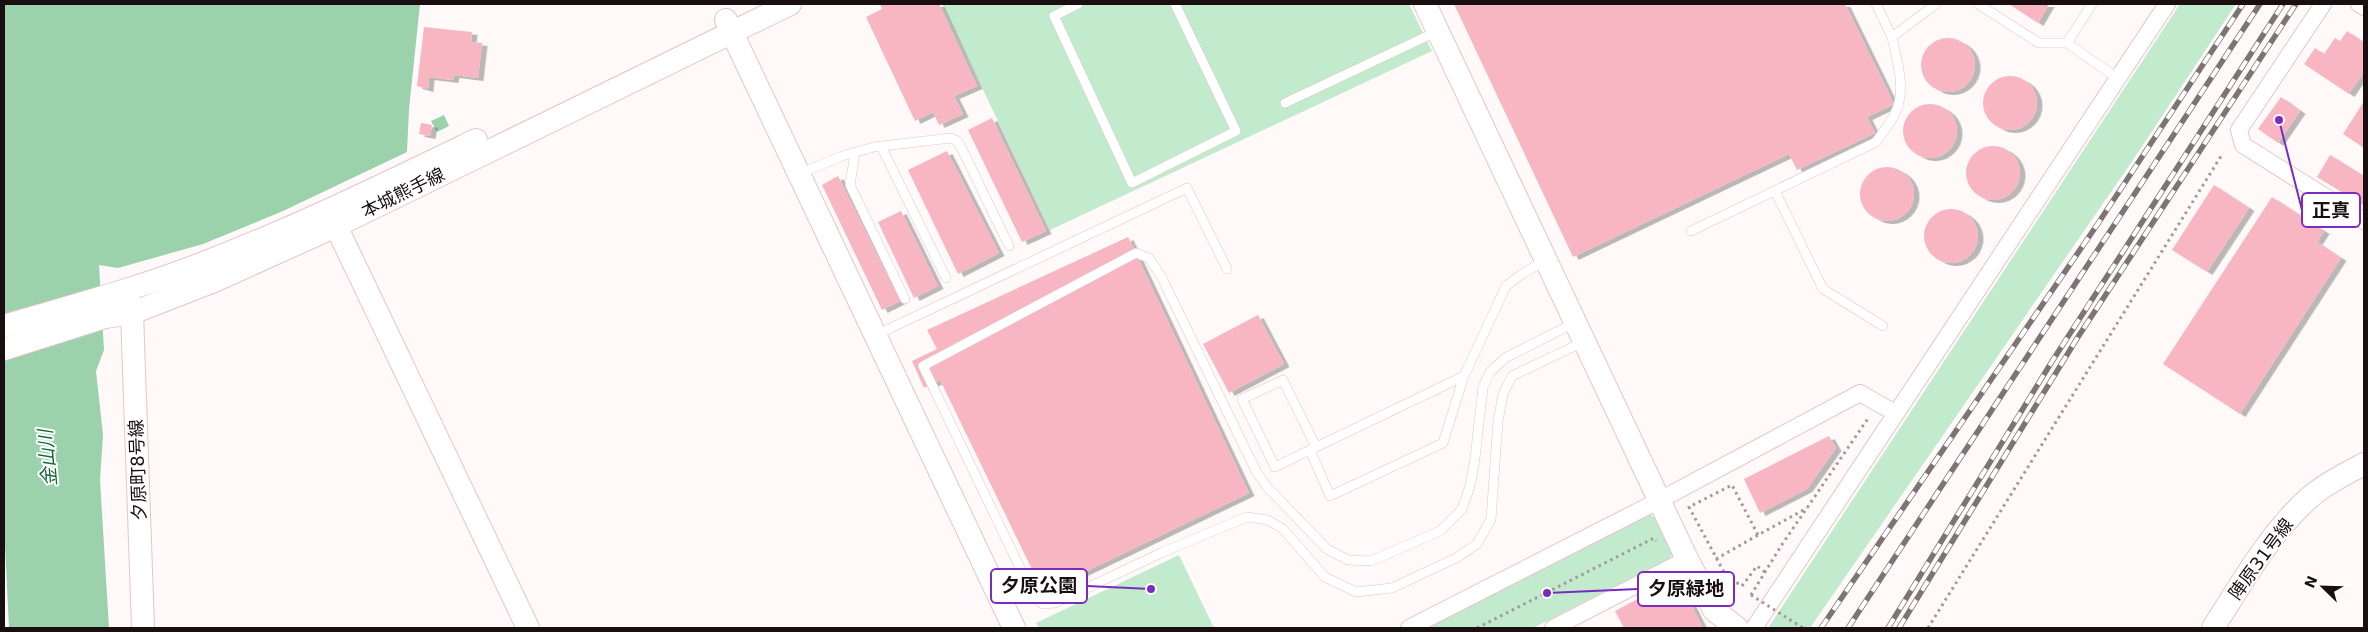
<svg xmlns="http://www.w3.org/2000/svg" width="2368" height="632" viewBox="0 0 2368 632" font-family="'DejaVu Sans','Noto Sans JP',sans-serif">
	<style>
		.green { fill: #c2eacd }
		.water { fill: #9bd1ab }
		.building { fill: #f7b6c1; filter: url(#shadow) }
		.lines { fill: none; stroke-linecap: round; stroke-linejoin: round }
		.lane-casing { stroke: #e4c5ca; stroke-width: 10 }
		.street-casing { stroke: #e4c5ca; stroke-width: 18 }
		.secondary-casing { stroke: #e4c5ca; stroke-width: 24 }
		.path { stroke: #a1999a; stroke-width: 3; stroke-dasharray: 2.5 4; stroke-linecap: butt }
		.lane { stroke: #fff; stroke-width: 9 }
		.street { stroke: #fff; stroke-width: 16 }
		.secondary { stroke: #fff; stroke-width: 22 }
		.rail-casing { stroke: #7c7475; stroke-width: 5.5 }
		.rail { stroke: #fff; stroke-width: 4; stroke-dasharray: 11; stroke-linecap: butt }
		.path-bridge { stroke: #a1999a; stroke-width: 3; stroke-dasharray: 2.5 4; stroke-linecap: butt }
		.labels { text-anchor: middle; stroke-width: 4; stroke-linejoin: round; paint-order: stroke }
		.street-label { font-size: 18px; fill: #190f11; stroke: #fff }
		.water-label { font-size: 19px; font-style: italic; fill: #146739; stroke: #fff }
		.leader { fill: none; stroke: #7b2cbf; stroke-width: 2 }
		.callout-dot { fill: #7b2cbf; stroke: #fff; stroke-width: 2 }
		.callout { fill: #fff; stroke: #7b2cbf; stroke-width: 2 }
		.callout-label { font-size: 19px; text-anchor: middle; font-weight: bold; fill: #190f11 }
	</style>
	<defs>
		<filter id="shadow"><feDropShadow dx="5.5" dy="3" stdDeviation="0" flood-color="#0004"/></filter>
	</defs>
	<rect width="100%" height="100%" fill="#fff9f9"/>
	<g class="green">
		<polygon points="942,4 1409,4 1432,51 1050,230"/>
		<polygon points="2180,4 2236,4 2133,160 1810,628 1768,628"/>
		<polygon points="1651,515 1655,518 1673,552 1670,558 1533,628 1424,628 1643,516"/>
		<polygon points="1179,555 1214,628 1039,628 1036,623"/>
	</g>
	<g class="water">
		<polygon points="4,4 420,4 409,109 407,152 283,211 203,244 118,268 99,265 104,350 96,371 103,435 100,480 109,628 9,628 4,524"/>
		<polygon points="444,115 449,126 437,132 431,121"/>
	</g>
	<g class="building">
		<polygon points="880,4 939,4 977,86 954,96 963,114 939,125 933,112 915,121 866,17 882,9"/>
		<polygon points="1454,4 1845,4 1894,104 1867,117 1875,133 1797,170 1789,154 1573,257"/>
		<polygon points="2009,4 2049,4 2038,23"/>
		<polygon points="424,27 472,32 471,42 482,43 478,78 454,75 453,80 429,77 428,89 417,86"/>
		<polygon points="2347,31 2364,43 2364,72 2349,94 2304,64 2315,48 2324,54 2335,38 2340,41"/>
		<circle cx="1948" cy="65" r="27"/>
		<circle cx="2010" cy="103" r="27"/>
		<polygon points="2281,97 2300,111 2278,143 2258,129"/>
		<polygon points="2364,101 2364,148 2343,134"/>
		<circle cx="1930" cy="131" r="27"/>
		<polygon points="992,118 1046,231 1022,242 968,130"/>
		<polygon points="421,123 432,125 430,136 419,134"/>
		<circle cx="1993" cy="173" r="27"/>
		<polygon points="947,151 999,253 958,274 908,170"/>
		<polygon points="2330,155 2364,176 2363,205 2317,177"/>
		<circle cx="1887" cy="194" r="27"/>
		<polygon points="838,176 900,301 882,310 822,185"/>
		<polygon points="2214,185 2249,208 2207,272 2172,250"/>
		<polygon points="2272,197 2324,231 2317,242 2341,258 2240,414 2163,364"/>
		<circle cx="1951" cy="236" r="27"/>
		<polygon points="901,211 938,286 914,298 878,222"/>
		<polygon points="1128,237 1249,493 1043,592 940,380 924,388 912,361 937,349 927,330"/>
		<polygon points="1258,315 1284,364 1229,393 1203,344"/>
		<polygon points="1829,436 1836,448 1807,489 1760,513 1744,479"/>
		<polygon points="1678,578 1703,628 1624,628 1615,611"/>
	</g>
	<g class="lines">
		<defs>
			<g id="lane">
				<polyline points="1078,4 1054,16 1132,183 1236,131 1175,4"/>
				<polyline points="1876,4 1892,37"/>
				<polyline points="1978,4 2039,43 2067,43 2117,78"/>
				<polyline points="2067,43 2092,4"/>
				<polyline points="1285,103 1438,31"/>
				<polyline points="881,146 946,278"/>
				<polyline points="855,153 850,185 905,299"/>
				<polyline points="799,174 842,156 874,147 951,138 957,141 962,149 1009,246"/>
				<polyline points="1775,191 1823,289 1883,326"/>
				<path d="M 1691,231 L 1876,142 C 1884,130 1896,117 1899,102 C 1904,82 1896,57 1892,37 L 1936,4"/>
				<polyline points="1576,322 1505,358 1490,372 1483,387 1475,458 1470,486 1462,509 1440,531 1371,561 1348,560 1327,549 1267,487 1256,471 1161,276 1149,258 1136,253 923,366 1034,597 1043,604 1055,603 1163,552 1247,517 1268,520 1283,529 1325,577 1356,592 1392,588 1456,558 1477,544 1491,519 1498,421 1503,394 1512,376 1585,341"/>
				<polyline points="876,335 1187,188 1227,269"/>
				<polyline points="1464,376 1310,450 1330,496 1443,443 1464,376 1506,286 1522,274 1546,260"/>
				<polyline points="1310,450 1275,467 1242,399 1283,380 1316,447"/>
			</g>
			<g id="street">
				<polyline points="2323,4 2239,130 2243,145 2364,221"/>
				<polyline points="2359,4 2364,7"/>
				<polyline points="1409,628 1660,500 1860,393 1895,413"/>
				<polyline points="1553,628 1687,559"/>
				<polyline points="1754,628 2167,4"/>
			</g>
			<g id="secondary">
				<polyline points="1425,4 1687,559 1714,610 1737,628"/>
				<polyline points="726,20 1014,628"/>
				<polyline points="336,226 528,628"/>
				<polyline points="128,297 132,313 143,628"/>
				<path d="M 4,326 C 72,306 140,288 206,262 C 299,226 387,183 476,140"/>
				<polyline points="4,349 105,317 132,313 214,281 336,226 790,4"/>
				<path d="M 2213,628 C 2242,583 2268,535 2309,498 C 2325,484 2345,474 2364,464"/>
			</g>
		</defs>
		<use href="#lane" class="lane-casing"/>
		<use href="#street" class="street-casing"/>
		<use href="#secondary" class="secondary-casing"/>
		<g class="path">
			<polyline points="1716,559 1758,535"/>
			<polyline points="1765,572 1757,566 1742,586 1726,576 1689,507 1732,485 1758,535 1807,508"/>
			<polyline points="1751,595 1781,546 1869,417"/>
			<polyline points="1477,628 1654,538 1656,541"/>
			<polyline points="1928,628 2223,153"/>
		</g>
		<use href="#lane" class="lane"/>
		<use href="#street" class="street"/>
		<use href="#secondary" class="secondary"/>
		<defs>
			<g id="rail">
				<polyline points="1821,628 2097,225 2243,4"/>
				<polyline points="1848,628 2260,4"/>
				<polyline points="1888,628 2051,363 2283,4"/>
				<polyline points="1899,628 2078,337 2296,4"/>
			</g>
		</defs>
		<use href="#rail" class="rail-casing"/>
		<use href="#rail" class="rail"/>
		<polyline class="path-bridge" points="1751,595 1803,628"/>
	</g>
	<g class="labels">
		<g class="street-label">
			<text transform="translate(403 193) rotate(-26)" y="6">本城熊手線</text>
			<text transform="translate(138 470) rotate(-92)" y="6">夕原町8号線</text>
			<text transform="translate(2261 559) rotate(-54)" y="6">陣原31号線</text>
		</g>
		<g class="water-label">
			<text transform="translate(47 458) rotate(-95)" y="7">金山川</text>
		</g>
	</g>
	<path class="leader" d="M2279 120L2302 210M1151 589L1087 586M1547 593L1638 589"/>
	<g class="callout-dot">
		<circle cx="2279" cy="120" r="5"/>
		<circle cx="1151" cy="589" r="5"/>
		<circle cx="1547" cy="593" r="5"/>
	</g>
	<g class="callout">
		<rect x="2302" y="193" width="58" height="34" rx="5"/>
		<rect x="991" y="569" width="96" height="34" rx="5"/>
		<rect x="1638" y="572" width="96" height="34" rx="5"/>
	</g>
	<g class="callout-label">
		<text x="2331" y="217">正真</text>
		<text x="1039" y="592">夕原公園</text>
		<text x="1686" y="595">夕原緑地</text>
	</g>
	<rect width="2368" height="632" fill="none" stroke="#190f11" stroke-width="10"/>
	<g transform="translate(2323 587) rotate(293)" stroke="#ffffff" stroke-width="4" paint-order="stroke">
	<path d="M0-4L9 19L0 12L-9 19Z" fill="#190f11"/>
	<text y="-8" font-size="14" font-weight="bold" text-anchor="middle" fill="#190f11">N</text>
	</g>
</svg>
